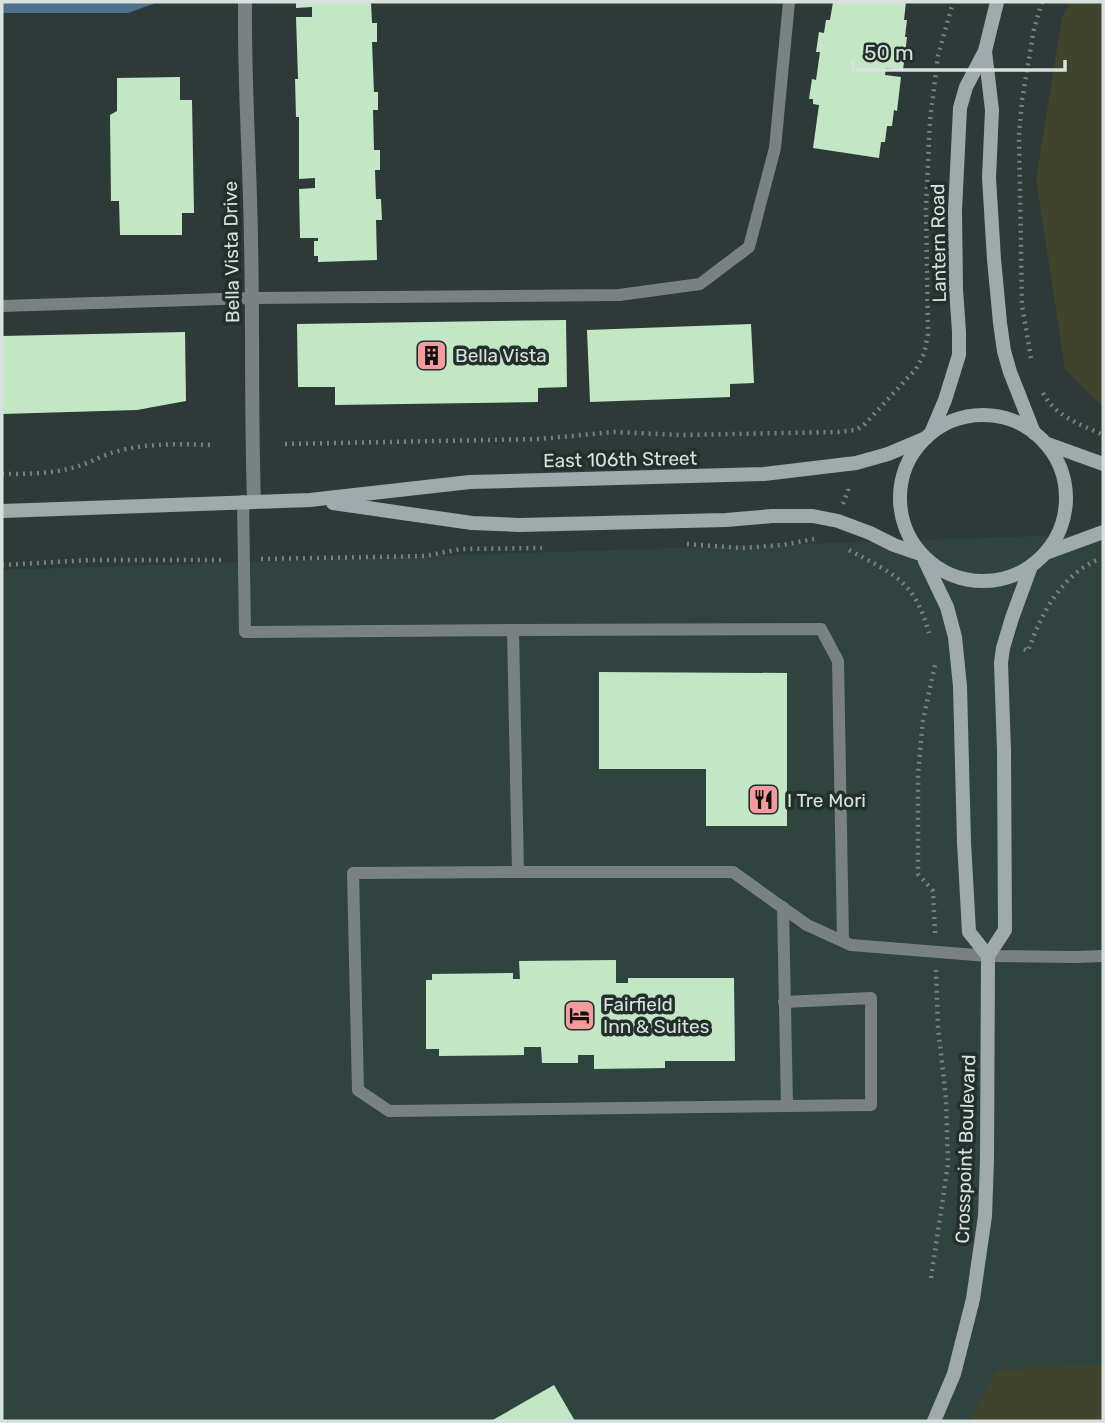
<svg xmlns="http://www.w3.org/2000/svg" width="1105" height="1423" viewBox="0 0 1105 1423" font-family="Rubik,sans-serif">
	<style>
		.built { fill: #2f443f }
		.green { fill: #41442c }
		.water { fill: #4e708b }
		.building { fill: #c3e7c5 }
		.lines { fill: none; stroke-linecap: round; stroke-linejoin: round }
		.path { stroke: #76817f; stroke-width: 4.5; stroke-dasharray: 2 5; stroke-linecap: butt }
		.lane { stroke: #7a8182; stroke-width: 12 }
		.street { stroke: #7a8182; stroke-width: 14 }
		.secondary { stroke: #a0aaac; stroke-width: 14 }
		.labels { text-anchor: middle; stroke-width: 7; stroke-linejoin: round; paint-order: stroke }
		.street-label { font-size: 19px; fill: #d9e1df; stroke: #232f2c }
		.poi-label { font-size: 19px; fill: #d9e1df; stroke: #232f2c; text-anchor: start }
	</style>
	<rect width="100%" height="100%" fill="#2d3a37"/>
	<polygon class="built" points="1103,534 1103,1364 997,1370 969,1421 2,1421 2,570"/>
	<g class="green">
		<polygon points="1070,2 1103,2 1103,407 1065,369 1036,179 1062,18"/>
		<polygon points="1103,1364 1103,1421 969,1421 997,1370"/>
	</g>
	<polygon class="water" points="2,2 154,2 153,4 128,13 2,13"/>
	<g class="building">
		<polygon points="296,2 371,2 372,23 377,23 377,42 372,42 374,92 378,92 378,110 373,110 374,150 380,150 380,170 375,170 376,199 381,199 382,220 376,220 377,260 318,262 318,256 314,256 314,241 318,241 318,238 300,238 299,189 315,188 315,178 299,179 299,117 296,117 295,79 298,79 296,17 312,17 312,7 296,8"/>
		<polygon points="833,2 906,2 904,20 907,20 905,37 907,37 903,70 886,68 885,75 901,77 897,111 894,110 892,126 887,126 885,142 881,142 879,158 813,148 819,105 813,104 813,99 809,99 812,79 816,80 820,52 816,52 819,32 824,33 826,20 830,20"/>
		<polygon points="180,77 180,100 192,100 194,213 182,213 182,235 120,235 119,201 111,201 110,115 117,111 117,78"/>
		<polygon points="566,320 567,387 538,388 538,402 335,405 335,387 298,387 297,324"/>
		<polygon points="751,324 754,383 730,384 730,397 590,402 587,330"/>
		<polygon points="185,332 186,401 137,410 2,414 2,336"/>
		<polygon points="599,672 787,673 787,826 706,826 706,769 599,769"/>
		<polygon points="616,960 616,983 628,983 628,978 734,978 735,1061 665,1061 665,1068 594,1069 594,1055 578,1055 578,1063 542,1063 541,1047 524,1047 524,1055 439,1056 439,1049 426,1049 426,980 432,980 432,974 513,973 513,979 520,979 519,961"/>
		<polygon points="554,1385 575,1421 491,1421"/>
	</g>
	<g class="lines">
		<g class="path">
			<polyline points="1031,358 1022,306 1019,135 1022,100 1034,29 1042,2"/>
			<path d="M 1043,393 C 1056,417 1080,424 1103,435"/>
			<polyline points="285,444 539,439 614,432 681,435 838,432 856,430 863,426 916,369 924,354 928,334 926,208 930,120 938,56 953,2"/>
			<path d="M 2,474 C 29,474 56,474 82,465 C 95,460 108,453 122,450 C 152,443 182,444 213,445"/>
			<polyline points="843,504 848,490 847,485"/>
			<polyline points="687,544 742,548 782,545 814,539"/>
			<path d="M 849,550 C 895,575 914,580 929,633"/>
			<polyline points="261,559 425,556 461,549 542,548"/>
			<polyline points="2,565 91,560 225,560"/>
			<path d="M 1024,649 L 1028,651 C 1041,614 1061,575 1099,559"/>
			<polyline points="935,933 933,891 918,874 918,774 923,720 935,665"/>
			<polyline points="931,1278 948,1164 946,1099 938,1027 936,970"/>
		</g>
		<g class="lane">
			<polyline points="2,306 252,298 619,295 700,284 749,247 775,148 789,2"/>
			<polyline points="243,501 245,632 513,630 518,872 733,872 807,925 851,945 988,956 1075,957 1103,956"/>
			<polyline points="513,630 821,629 838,661 843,941"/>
			<polyline points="518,872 353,873 358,1090 389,1111 787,1106 783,907"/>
			<polyline points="784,1002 871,998 871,1105 787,1106"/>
		</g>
		<path class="street" d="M 245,2 C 244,82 250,161 251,241 C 253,327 251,414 254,501"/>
		<g class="secondary">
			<polyline points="985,51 992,110 989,178 994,259 1000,323 1004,351 1010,372 1034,433"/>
			<circle cx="983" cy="498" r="83"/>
			<polyline points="931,433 945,400 959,355 959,332 956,289 955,211 960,108 966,87 985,51 997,2"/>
			<polyline points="1045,443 1103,464"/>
			<polyline points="333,503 472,523 519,525 726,520 772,516 813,516 838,521 870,533 894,545 920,554"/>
			<polyline points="2,511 310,500 470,482 764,474 856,463 888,454 926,438"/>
			<polyline points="1046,553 1103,532"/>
			<polyline points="925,561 947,607 955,637 960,686 964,842 969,932 988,956"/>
			<polyline points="934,1421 954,1374 973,1299 985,1216 987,1160 988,956 1005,930 1004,751 1001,663 1003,648 1012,618 1031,566"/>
		</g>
	</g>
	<defs>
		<symbol id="building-square" viewBox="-11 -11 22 22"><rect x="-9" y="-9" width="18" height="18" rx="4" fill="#f59b9e" stroke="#232f2c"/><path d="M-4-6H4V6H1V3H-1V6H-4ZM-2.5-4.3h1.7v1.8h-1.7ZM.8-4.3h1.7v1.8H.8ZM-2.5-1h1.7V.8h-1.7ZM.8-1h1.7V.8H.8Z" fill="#111"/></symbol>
		<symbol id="restaurant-square" viewBox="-11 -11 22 22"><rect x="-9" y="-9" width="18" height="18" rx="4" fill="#f59b9e" stroke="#232f2c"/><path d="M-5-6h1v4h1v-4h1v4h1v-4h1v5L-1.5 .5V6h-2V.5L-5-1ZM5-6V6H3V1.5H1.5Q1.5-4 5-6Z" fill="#111"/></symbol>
		<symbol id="hotel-square" viewBox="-11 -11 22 22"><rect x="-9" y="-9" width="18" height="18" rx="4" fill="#f59b9e" stroke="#232f2c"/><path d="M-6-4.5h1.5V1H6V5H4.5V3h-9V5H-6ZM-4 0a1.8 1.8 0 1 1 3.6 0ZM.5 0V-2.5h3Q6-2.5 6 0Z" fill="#111"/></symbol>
	</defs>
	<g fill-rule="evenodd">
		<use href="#building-square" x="414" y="338" width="35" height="35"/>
		<use href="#restaurant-square" x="746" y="782" width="35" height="35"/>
		<use href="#hotel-square" x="562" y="998" width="35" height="35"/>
	</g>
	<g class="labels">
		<g class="street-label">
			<text transform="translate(938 243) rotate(-91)" y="7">Lantern Road</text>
			<text transform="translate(231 252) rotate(-91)" y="7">Bella Vista Drive</text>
			<text transform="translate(620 459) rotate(-1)" y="7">East 106th Street</text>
			<text transform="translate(965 1149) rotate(-88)" y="7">Crosspoint Boulevard</text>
		</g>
		<g class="poi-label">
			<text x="455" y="362">Bella Vista</text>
			<text x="787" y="807">I Tre Mori</text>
			<text x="603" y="1011">Fairfield<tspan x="603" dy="22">Inn &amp; Suites</tspan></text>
		</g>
	</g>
	<rect width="1105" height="1423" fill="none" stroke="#d9e1df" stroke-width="7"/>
	<path d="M853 60v10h212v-10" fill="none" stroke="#d9e1df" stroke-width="3.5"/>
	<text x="864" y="60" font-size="21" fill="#d9e1df" stroke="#232f2c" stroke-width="5" paint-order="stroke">50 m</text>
</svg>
